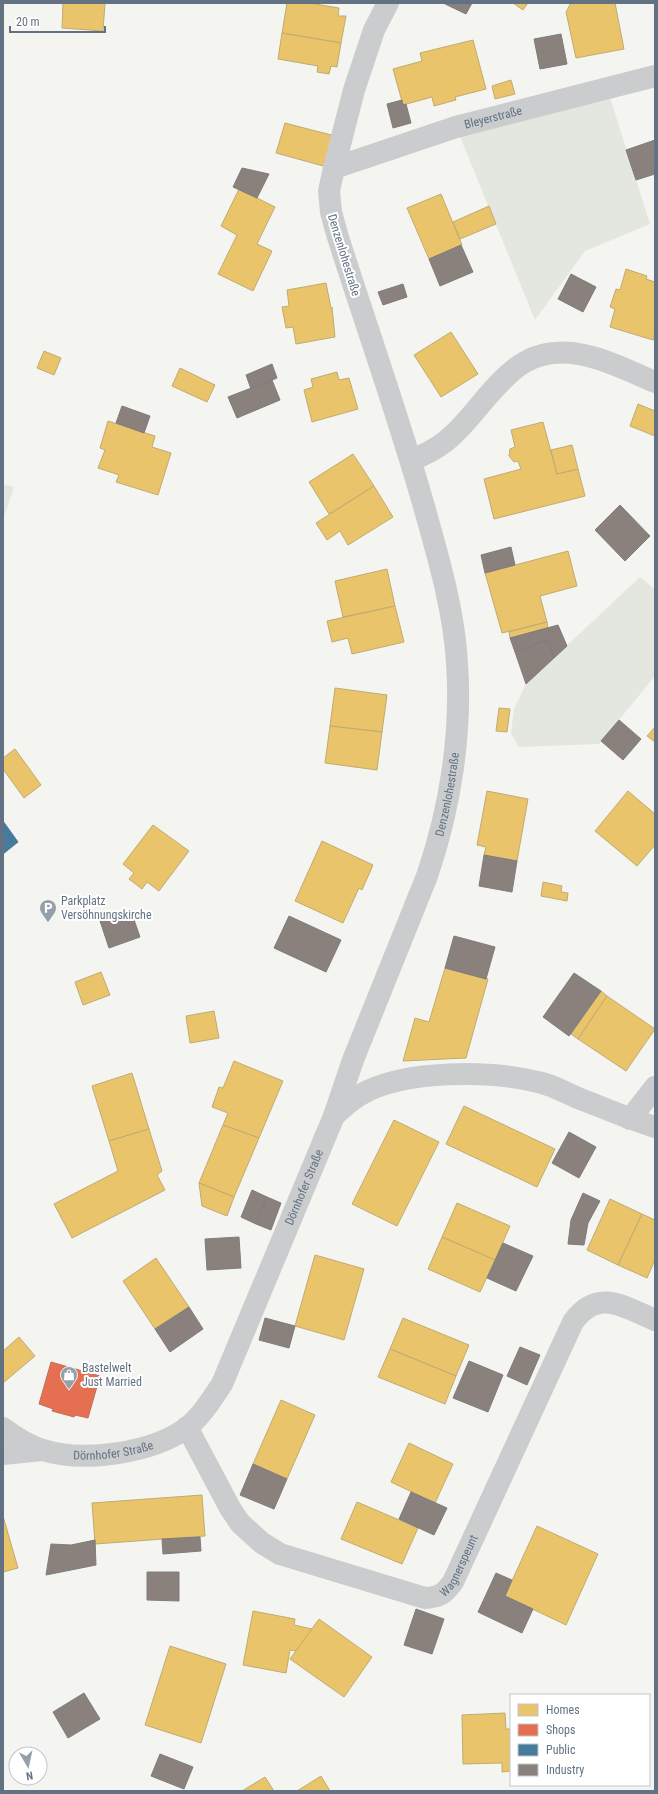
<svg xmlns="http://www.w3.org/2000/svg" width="658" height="1794" viewBox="0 0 658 1794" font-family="'Roboto Condensed',sans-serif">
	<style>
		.green { fill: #e3e7df }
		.homes { fill: #e9c46a; stroke: #c0ab72 }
		.shops { fill: #e76f51; stroke: #bf7060 }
		.public { fill: #457b9d; stroke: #4e7895 }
		.industry { fill: #8a817c; stroke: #7e7c7e }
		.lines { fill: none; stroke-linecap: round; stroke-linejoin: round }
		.street { stroke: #cbcccd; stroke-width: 22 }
		.labels { text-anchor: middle; stroke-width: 4; stroke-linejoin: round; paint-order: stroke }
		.street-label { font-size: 12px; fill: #627283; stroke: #fff }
		.poi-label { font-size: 12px; fill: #627283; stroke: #fff; text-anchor: start }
	</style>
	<rect width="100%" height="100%" fill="#f4f4f1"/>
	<g class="green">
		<polygon points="607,88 650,224 585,251 535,320 456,127"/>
		<polygon points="3,484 14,487 3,519"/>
		<polygon points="640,577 655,590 655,676 599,744 519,747 511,733 514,709 526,684"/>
	</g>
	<g class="homes">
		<polygon points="63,3 105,3 103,31 62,28"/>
		<polygon points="287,3 309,3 339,8 338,16 346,16 341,43 282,33"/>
		<polygon points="513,3 528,3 523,10"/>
		<polygon points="571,3 615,3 624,49 576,58 566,12"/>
		<polygon points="282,33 341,43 337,67 331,66 329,74 317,72 318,66 278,59"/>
		<polygon points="473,40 486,89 455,97 456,100 434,106 432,97 403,105 393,69 422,61 420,53"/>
		<polygon points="511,80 515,94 495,99 492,86"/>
		<polygon points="285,123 335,136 327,167 276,153"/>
		<polygon points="239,189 275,207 257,244 272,251 253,291 218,274 237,235 221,226"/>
		<polygon points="441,194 462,245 429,259 407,208"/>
		<polygon points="489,206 496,224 460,239 453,222"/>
		<polygon points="626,269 647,276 646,279 655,282 655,333 653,340 610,327 615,309 610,307 616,289 620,290"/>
		<polygon points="326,283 331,308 332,307 335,337 296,344 293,327 286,328 282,307 289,306 287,290"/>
		<polygon points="451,332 478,374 441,397 414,355"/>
		<polygon points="44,351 61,358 54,375 37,368"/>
		<polygon points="180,368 215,385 207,402 172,386"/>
		<polygon points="337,372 339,380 349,378 358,409 312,422 304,390 313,387 311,379"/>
		<polygon points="638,404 655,411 655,436 630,426"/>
		<polygon points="108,421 155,436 152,447 171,453 158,495 116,482 119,475 98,468 105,450 100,448"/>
		<polygon points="543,422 557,474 578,469 585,496 494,519 484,479 521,469 518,461 514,462 509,456 510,449 515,447 511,430"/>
		<polygon points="572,445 578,469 557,474 551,450"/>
		<polygon points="353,454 374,486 329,514 309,482"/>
		<polygon points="374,486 393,517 348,545 340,531 327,540 316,523"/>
		<polygon points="568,551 577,586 540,596 547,622 502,633 485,573"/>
		<polygon points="387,569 395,606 343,617 335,581"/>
		<polygon points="395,606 404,642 352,654 348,638 332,642 327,621"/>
		<polygon points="547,622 548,628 510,638 509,632"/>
		<polygon points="335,688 387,695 382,732 330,726"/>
		<polygon points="499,708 510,709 507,732 496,731"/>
		<polygon points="330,726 382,732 377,770 325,763"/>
		<polygon points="655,727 655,742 647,736"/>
		<polygon points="15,749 41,785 24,798 3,769 3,758"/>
		<polygon points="487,791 528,799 517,861 484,855 486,847 477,845"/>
		<polygon points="628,791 655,814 655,845 637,866 595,831"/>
		<polygon points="153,825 189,851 159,891 147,882 142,889 129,879 134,873 123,864"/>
		<polygon points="322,841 373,865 362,890 359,888 343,923 295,901"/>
		<polygon points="543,882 562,886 561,892 568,893 567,901 541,896"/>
		<polygon points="445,968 488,979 466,1058 403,1061 415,1018 429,1022"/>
		<polygon points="101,972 110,995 83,1005 75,982"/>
		<polygon points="601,991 607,996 578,1039 571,1034"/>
		<polygon points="607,996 655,1029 626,1071 578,1039"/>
		<polygon points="214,1011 219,1038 190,1043 186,1016"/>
		<polygon points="234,1061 283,1081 259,1138 223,1125 228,1113 212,1107 219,1087 223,1088"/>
		<polygon points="132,1073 149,1129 109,1141 92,1086"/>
		<polygon points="464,1106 555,1149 537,1187 446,1144"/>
		<polygon points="394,1120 439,1142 397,1226 352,1204"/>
		<polygon points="223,1125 259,1138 234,1197 199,1183"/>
		<polygon points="149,1129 162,1171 157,1175 165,1190 72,1238 54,1204 118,1171 109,1141"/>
		<polygon points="199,1183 234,1197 227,1216 202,1206"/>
		<polygon points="610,1199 642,1214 618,1265 587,1250"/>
		<polygon points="457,1203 510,1226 495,1260 442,1237"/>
		<polygon points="642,1214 655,1220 655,1260 647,1278 618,1265"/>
		<polygon points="442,1237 495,1260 480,1292 428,1269"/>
		<polygon points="315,1255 364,1269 344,1340 295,1326"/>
		<polygon points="156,1258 189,1307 155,1329 123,1281"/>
		<polygon points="403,1318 469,1345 456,1376 390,1349"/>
		<polygon points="19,1337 35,1356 3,1383 3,1351"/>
		<polygon points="390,1349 456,1376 445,1404 378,1377"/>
		<polygon points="281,1400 315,1415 287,1479 253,1464"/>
		<polygon points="409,1443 453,1464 435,1503 391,1482"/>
		<polygon points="202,1495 205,1536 95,1544 92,1503"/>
		<polygon points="357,1502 418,1528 402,1564 341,1539"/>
		<polygon points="3,1516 18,1568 3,1572"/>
		<polygon points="537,1526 598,1554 566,1625 505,1596"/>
		<polygon points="253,1611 295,1619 294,1625 312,1629 297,1651 290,1650 286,1673 243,1665"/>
		<polygon points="319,1619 372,1657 344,1697 290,1659"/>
		<polygon points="170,1646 226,1664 201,1743 145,1725"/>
		<polygon points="505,1713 506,1729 511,1729 511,1771 502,1772 502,1763 463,1764 462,1715"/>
		<polygon points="321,1776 330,1791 297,1791"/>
		<polygon points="265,1777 274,1791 242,1791"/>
	</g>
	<polygon class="shops" points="51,1362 100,1376 88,1418 75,1415 74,1417 52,1411 53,1409 39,1404"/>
	<polygon class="public" points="3,821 18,842 3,854"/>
	<g class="industry">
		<polygon points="443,3 472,3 466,14"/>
		<polygon points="561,34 567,64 540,69 534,39"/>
		<polygon points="402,100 403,105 406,104 411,123 393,128 387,104"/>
		<polygon points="655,140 655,174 636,180 626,150"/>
		<polygon points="242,168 269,174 257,198 233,187"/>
		<polygon points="461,245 473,272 440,286 429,259"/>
		<polygon points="571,274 596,287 583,312 558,299"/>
		<polygon points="403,284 407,297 383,305 378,292"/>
		<polygon points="272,364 277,378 251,389 246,375"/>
		<polygon points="272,380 280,400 237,418 228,397"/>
		<polygon points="122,406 150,416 144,433 116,423"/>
		<polygon points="620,505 650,536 625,561 595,530"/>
		<polygon points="511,547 515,565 485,573 481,555"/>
		<polygon points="558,625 567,646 554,658 548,640 515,652 510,638"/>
		<polygon points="548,640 554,658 526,684 515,652"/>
		<polygon points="619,720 641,739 623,760 601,741"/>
		<polygon points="484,855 517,861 512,892 479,886"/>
		<polygon points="131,911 140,937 109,948 100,921"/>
		<polygon points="289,916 341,940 326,972 274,948"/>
		<polygon points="454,936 495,947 486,979 445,968"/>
		<polygon points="574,973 601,991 569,1036 543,1017"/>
		<polygon points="569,1132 596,1147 579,1178 552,1163"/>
		<polygon points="252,1190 267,1197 256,1224 241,1217"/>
		<polygon points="583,1193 600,1201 588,1223 584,1245 568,1244 571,1220"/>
		<polygon points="267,1197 281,1203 271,1230 256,1224"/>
		<polygon points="239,1237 241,1268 207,1270 205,1239"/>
		<polygon points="503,1243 533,1256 516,1291 487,1278"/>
		<polygon points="189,1307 203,1329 170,1352 155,1329"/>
		<polygon points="265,1318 295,1326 289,1348 259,1340"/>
		<polygon points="520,1347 540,1355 527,1385 507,1376"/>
		<polygon points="469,1361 503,1375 488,1412 453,1398"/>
		<polygon points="253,1464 287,1479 274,1509 240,1495"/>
		<polygon points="411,1492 447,1508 434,1535 399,1519"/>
		<polygon points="200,1537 201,1551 163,1554 162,1539"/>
		<polygon points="95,1540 96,1565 46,1575 51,1544 71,1545"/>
		<polygon points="147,1572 179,1572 179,1601 147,1600"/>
		<polygon points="496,1573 512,1580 505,1596 533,1609 522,1633 478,1612"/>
		<polygon points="416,1609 444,1619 432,1654 404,1645"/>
		<polygon points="84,1693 100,1719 68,1738 53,1712"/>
		<polygon points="160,1754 193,1767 184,1789 151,1776"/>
	</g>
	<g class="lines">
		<g class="street">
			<path id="s1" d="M 334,168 L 456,127 L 655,76"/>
			<path d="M 411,460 C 441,449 455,435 475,411 C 488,395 507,372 525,362 C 567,338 615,365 655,382"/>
			<path d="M 334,1116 C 342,1108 350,1101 360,1095 C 404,1069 493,1070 542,1083 C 554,1086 566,1093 578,1098 C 604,1108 629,1119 655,1127"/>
			<polyline points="630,1119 655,1087"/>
			<path id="s2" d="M 187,1427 L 230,1508 L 240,1523 L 262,1543 L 280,1554 L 425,1598 C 440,1597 444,1594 453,1582 L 573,1322 C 598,1287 624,1307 655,1320"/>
			<path id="s3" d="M 3,1428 C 15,1437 29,1446 43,1450 C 84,1463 153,1453 188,1427 C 202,1415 212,1399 222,1384 L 334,1116 L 353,1060 L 427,876 C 450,809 462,734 457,663 C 454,611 439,560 425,510 C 399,417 366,326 337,234 L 331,212 L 329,191 L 334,168 L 354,90 L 374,30 L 388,3"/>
			<polyline points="3,1454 42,1450"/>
		</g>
	</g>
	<defs>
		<symbol id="parking-pin" viewBox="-11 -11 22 30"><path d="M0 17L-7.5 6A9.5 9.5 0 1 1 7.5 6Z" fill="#95a0aa" stroke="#fff"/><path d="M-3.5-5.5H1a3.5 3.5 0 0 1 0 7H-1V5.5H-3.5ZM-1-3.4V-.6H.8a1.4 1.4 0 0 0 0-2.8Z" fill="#fff"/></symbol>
		<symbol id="shop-pin" viewBox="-11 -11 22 30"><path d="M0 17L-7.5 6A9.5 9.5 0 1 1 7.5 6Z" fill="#95a0aa" stroke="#fff"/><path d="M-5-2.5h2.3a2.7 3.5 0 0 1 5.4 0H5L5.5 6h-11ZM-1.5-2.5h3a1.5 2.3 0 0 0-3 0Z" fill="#fff"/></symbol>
	</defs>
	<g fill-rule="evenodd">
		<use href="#parking-pin" x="38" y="898" width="20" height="27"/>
		<use href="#shop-pin" x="59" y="1365" width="20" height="27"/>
	</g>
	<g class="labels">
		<g class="street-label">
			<text dy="4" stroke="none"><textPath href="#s1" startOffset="167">Bleyerstraße</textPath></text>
			<text transform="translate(344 255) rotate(73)" y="4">Denzenlohestraße</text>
			<text dy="4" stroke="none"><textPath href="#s3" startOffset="884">Denzenlohestraße</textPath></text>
			<text dy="4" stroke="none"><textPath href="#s3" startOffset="465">Dörnhofer Straße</textPath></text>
			<text dy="4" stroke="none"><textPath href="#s3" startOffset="117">Dörnhofer Straße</textPath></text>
			<text dy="4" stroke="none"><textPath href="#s2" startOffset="363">Wagnerspeunt</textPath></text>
		</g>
		<g class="poi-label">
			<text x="61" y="905">Parkplatz<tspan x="61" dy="14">Versöhnungskirche</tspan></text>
			<text x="82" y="1372">Bastelwelt<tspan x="82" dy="14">Just Married</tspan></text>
		</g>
	</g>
	<rect width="658" height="1794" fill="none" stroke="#627283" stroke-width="8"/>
	<rect x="510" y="1694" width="140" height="92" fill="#ffffff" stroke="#c0c7cd"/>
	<rect x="518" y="1704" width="20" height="12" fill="#e9c46a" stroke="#c0c7cd"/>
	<text x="546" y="1714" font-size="12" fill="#627283">Homes</text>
	<rect x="518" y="1724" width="20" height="12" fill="#e76f51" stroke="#c0c7cd"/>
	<text x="546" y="1734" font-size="12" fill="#627283">Shops</text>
	<rect x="518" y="1744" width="20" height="12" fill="#457b9d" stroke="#c0c7cd"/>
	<text x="546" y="1754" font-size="12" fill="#627283">Public</text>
	<rect x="518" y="1764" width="20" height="12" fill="#8a817c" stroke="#c0c7cd"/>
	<text x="546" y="1774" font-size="12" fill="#627283">Industry</text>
	<g transform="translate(28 1766) rotate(171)"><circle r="19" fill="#ffffff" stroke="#c0c7cd"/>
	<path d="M0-3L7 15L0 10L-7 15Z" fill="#95a0aa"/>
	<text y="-6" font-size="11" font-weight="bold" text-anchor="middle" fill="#627283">N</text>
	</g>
	<path d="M10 26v6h95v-6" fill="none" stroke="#627283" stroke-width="2"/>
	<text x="16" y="26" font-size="12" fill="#627283" stroke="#ffffff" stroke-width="3" paint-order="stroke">20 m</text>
</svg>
